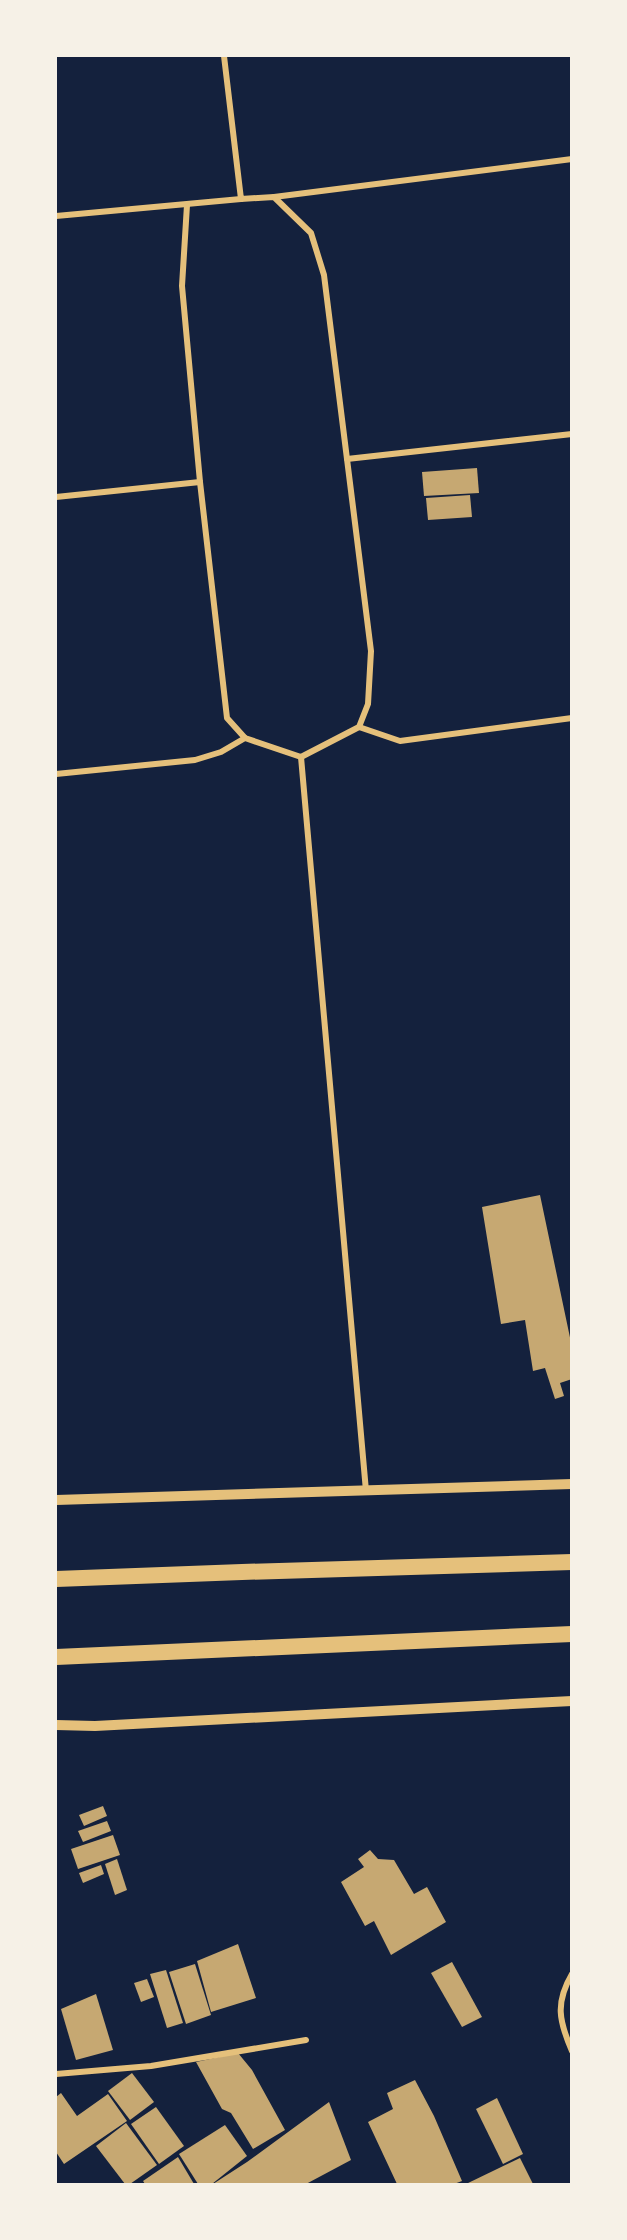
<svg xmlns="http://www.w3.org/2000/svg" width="627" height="2240" viewBox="0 0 627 2240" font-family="Signika,sans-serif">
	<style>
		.building { fill: #c6a872 }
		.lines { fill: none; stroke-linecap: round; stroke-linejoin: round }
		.minor { stroke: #e5c07b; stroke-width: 6 }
		.tertiary { stroke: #e5c07b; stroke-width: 10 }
		.trunk { stroke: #e5c07b; stroke-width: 16 }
	</style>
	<rect width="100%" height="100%" fill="#14213d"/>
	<g class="building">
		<polygon points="477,468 479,493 424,496 422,472"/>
		<polygon points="470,495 472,517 428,520 426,498"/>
		<polygon points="540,1195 572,1347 572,1379 560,1383 564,1396 555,1399 545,1368 533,1371 525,1320 501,1324 482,1207"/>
		<polygon points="103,1806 107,1816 84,1826 79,1815"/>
		<polygon points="107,1821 111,1831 83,1842 78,1831"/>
		<polygon points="113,1835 120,1855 78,1869 71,1849"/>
		<polygon points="370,1850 378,1859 394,1860 414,1894 427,1887 446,1922 391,1955 374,1921 365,1926 341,1882 364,1867 358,1859"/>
		<polygon points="117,1859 127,1890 115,1895 105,1864"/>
		<polygon points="101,1865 104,1874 83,1883 79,1873"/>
		<polygon points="238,1944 256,1998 211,2012 197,1961"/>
		<polygon points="452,1962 482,2017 462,2027 431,1973"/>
		<polygon points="195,1964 211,2015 186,2024 169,1972"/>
		<polygon points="166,1970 183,2023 167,2028 150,1974"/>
		<polygon points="147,1979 154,1997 141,2002 134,1983"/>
		<polygon points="96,1994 113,2050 76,2060 61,2009"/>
		<polygon points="238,2053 252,2070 285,2130 253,2149 231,2113 222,2109 196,2062"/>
		<polygon points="132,2073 154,2102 130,2120 108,2091"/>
		<polygon points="415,2080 434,2116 462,2181 454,2184 397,2184 368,2122 393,2109 387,2093"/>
		<polygon points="61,2093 77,2116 108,2094 127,2121 64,2164 56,2152 56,2097"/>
		<polygon points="497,2098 523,2154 503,2164 476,2109"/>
		<polygon points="329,2102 351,2160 306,2184 213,2184 247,2162"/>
		<polygon points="156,2107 184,2146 159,2164 131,2124"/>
		<polygon points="126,2123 157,2165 130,2184 125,2184 96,2146"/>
		<polygon points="225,2125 247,2156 212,2184 198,2184 179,2154"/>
		<polygon points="178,2157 194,2184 145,2184 143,2181"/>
		<polygon points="520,2158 533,2184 466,2184"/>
	</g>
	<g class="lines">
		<g class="minor">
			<polyline points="274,197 572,159"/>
			<polyline points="187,205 182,286 200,482 227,718 245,738 301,757 359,727 368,704 371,651 324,275 311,233 274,197 241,199 224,56"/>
			<polyline points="56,216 241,199"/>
			<polyline points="347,459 572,434"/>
			<polyline points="56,497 200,482"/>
			<polyline points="359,727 400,741 572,718"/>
			<polyline points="301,757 366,1491"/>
			<polyline points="56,774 195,760 221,752 245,738"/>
			<path d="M 572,1974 C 555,2003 559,2021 572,2051"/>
			<polyline points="56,2074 151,2066 306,2040"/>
		</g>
		<g class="tertiary">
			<polyline points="56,1500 572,1484"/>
			<polyline points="56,1725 95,1726 572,1701"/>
		</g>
		<g class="trunk">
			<polyline points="56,1579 242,1572 572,1562"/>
			<polyline points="56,1657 572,1634"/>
		</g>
	</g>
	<rect width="627" height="2240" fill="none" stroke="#f6f1e7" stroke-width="114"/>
</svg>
